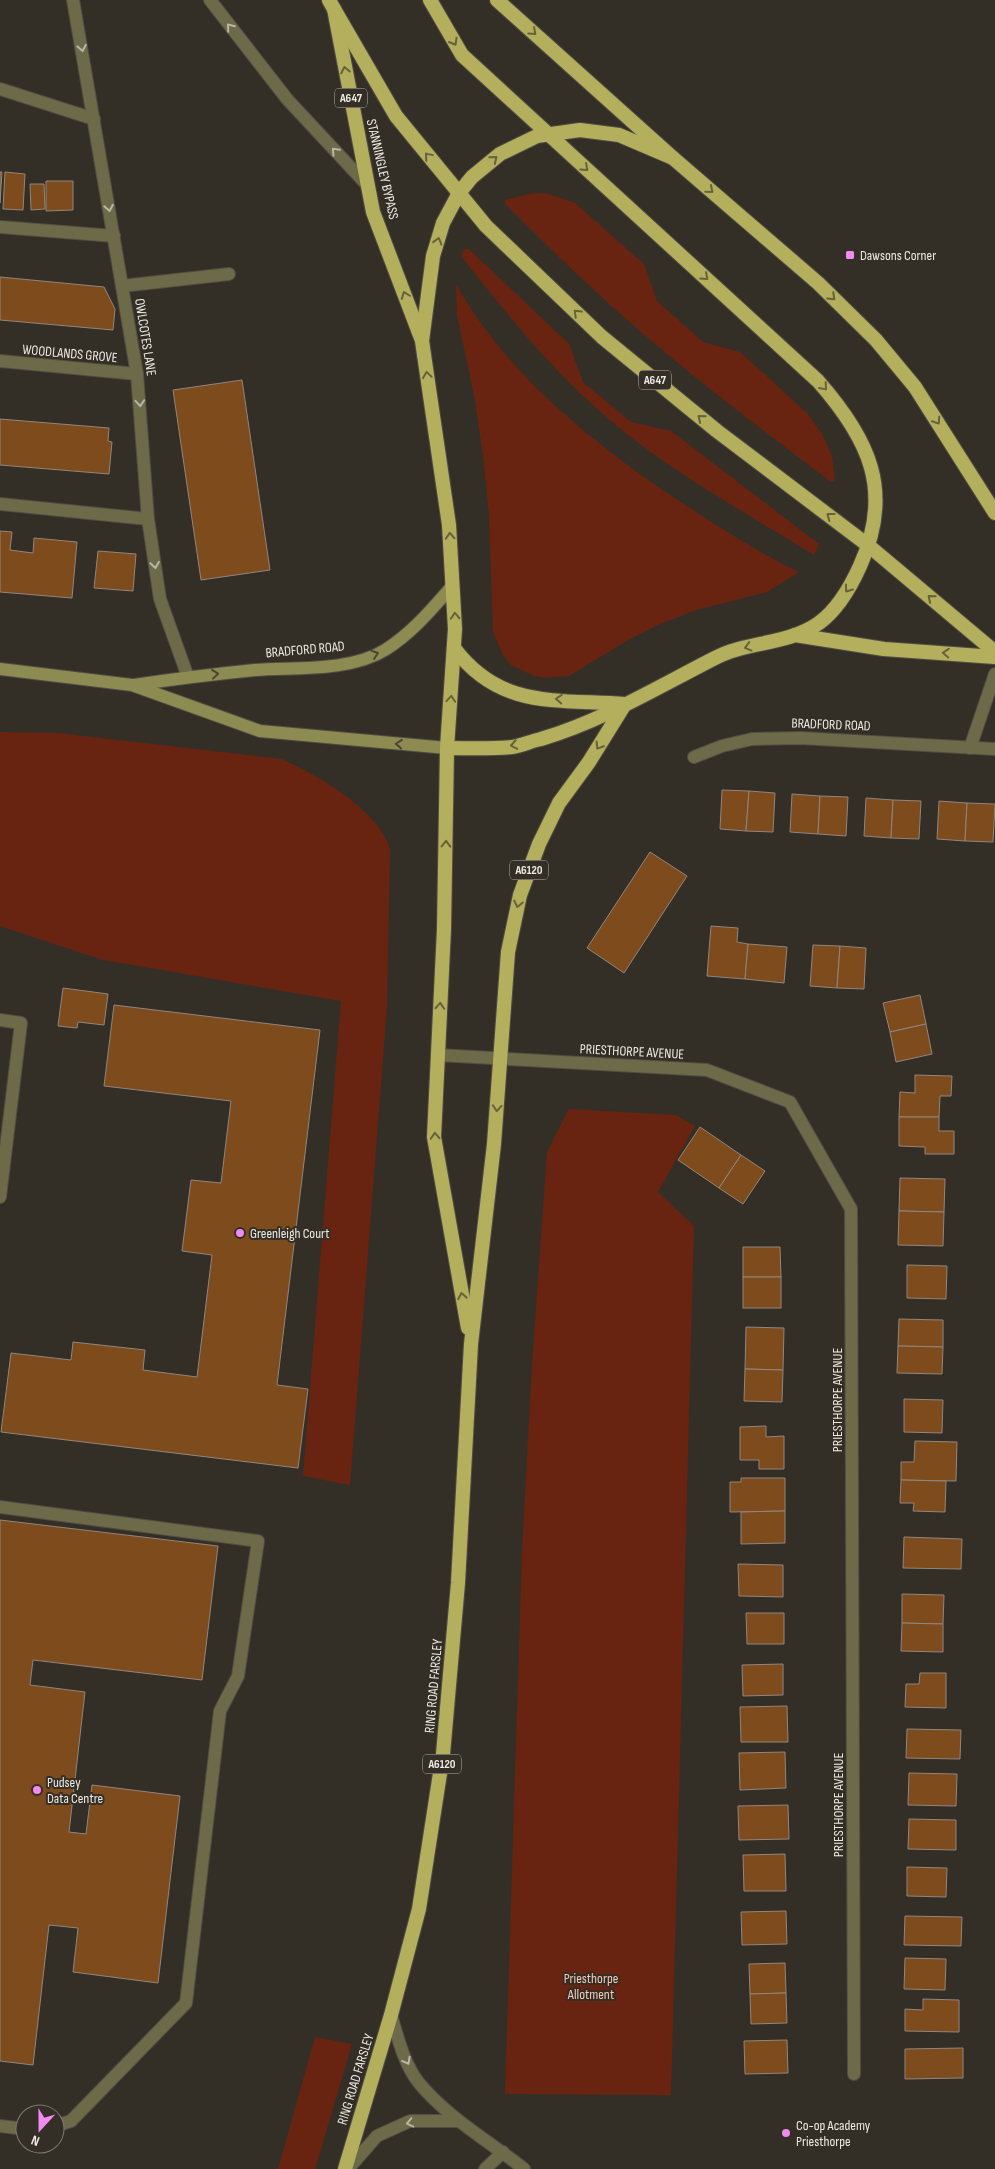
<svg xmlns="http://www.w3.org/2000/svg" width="995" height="2169" viewBox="0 0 995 2169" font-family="'Sofia Sans Condensed',sans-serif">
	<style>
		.green { fill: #682410 }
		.building { fill: #7e4b1d; stroke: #91867e }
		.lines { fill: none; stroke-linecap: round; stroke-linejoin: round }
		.service-casing { stroke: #514d44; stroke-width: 14 }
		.minor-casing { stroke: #514d44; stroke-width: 14 }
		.secondary-casing { stroke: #514d44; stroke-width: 14 }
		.trunk-casing { stroke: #514d44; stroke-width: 16 }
		.service { stroke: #6c6a48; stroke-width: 12 }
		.minor { stroke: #6c6a48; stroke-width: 12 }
		.secondary { stroke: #8d8b52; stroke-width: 12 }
		.trunk { stroke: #b3af5c; stroke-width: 14 }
		.oneway { stroke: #b9b6a5 }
		.oneway2 { stroke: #67623c }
		.oneway3 { stroke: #4a4631 }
		.poi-dot { fill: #f28af2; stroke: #342f26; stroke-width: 2 }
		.labels { text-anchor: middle; stroke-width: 4; stroke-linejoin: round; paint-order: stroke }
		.shield { fill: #342f26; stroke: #b5b1aa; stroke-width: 1 }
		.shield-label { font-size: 12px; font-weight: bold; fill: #ece9e3 }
		.street-label { font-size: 14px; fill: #ece9e3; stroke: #342f26 }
		.poi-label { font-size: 14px; fill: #ece9e3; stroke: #342f26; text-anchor: start }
		.park-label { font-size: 14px; fill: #f7c8ba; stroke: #342f26 }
	</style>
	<rect width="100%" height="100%" fill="#342f26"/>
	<g class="green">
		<path d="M 534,193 L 549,194 L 575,203 L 644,264 L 657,301 L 703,342 L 740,352 L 807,413 L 822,434 L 832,456 L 835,480 L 831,482 C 749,420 667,358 592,288 C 562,261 534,232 505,204 L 505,200 Z"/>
		<path d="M 465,249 L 469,249 L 569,344 L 583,382 L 631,422 L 671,431 L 819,544 L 814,555 C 740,509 659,466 594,406 C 544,361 503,309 461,256 Z"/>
		<path d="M 456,284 C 511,383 614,460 707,519 C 737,538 767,557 799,572 L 767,592 L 693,611 L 658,625 L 628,640 L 569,676 L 545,678 L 534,676 L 511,665 L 503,655 L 493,632 L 489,514 L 483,456 L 475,400 L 457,315 Z"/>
		<path d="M 0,732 L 58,733 L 281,759 C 316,774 379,810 390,849 L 387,1007 L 350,1485 L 303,1476 L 341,1001 L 103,960 L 0,926 Z"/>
		<polygon points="569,1109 676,1115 695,1126 658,1192 694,1226 671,2095 505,2094 522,1551 532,1364 547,1152"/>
		<polygon points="315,2037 352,2044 315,2169 278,2169"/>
	</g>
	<g class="building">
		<polygon points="0,172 2,172 0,203"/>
		<polygon points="5,172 25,174 23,210 3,209"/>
		<polygon points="46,181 73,181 73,210 46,211"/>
		<polygon points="30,184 44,184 45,209 31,210"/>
		<polygon points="0,277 104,287 115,309 113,330 0,320"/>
		<polygon points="242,380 270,570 201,580 173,390"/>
		<polygon points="0,419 109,428 108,441 112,442 109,474 0,465"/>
		<polygon points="0,531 12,532 10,550 33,553 34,538 77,542 72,598 0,592"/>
		<polygon points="98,551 136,554 133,591 94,588"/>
		<polygon points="722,790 749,791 746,831 720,829"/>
		<polygon points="749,791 775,793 773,832 746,831"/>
		<polygon points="792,794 820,796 818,834 790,832"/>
		<polygon points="820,796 848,797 846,836 818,834"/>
		<polygon points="866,798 893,800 891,838 864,836"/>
		<polygon points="893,800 921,801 919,839 891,838"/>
		<polygon points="939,801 967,803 965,841 937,839"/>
		<polygon points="967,803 995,804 993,842 965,841"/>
		<polygon points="650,852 687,876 624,973 587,948"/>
		<polygon points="711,926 738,928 737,942 748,944 745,979 707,976"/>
		<polygon points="748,944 787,947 784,983 745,979"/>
		<polygon points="813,945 840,946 837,988 810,986"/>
		<polygon points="840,946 866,948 864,989 837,988"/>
		<polygon points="63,988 108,994 104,1025 78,1022 77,1028 58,1026"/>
		<polygon points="920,995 926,1024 890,1032 883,1003"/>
		<polygon points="114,1005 320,1030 277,1385 308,1389 298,1468 1,1432 11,1353 71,1360 73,1342 145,1350 143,1370 197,1377 212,1255 182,1251 191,1180 221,1183 231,1101 104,1086"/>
		<polygon points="926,1024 932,1054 896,1062 890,1032"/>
		<polygon points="915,1075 952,1076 951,1096 940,1096 939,1117 899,1117 900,1092 915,1093"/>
		<polygon points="899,1117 939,1117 939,1131 954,1131 954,1154 925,1154 925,1147 899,1146"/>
		<polygon points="700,1127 741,1155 719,1188 678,1160"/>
		<polygon points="741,1155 765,1171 743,1204 719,1188"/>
		<polygon points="900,1178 945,1179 944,1212 899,1211"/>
		<polygon points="899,1211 944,1212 943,1246 898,1245"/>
		<polygon points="743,1247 780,1247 781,1277 743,1277"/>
		<polygon points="907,1265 947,1266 946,1299 907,1298"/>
		<rect x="743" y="1277" width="38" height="31"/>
		<polygon points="899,1319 943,1320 943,1347 898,1346"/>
		<polygon points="746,1327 784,1328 783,1370 745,1369"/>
		<polygon points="898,1346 943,1347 942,1374 897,1373"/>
		<polygon points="745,1369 783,1370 782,1402 744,1401"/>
		<polygon points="904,1399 943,1400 942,1433 904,1432"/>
		<polygon points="766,1426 766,1437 784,1436 784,1469 759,1469 759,1460 740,1460 740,1427"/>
		<polygon points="915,1441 957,1442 956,1481 901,1480 901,1462 914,1462"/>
		<polygon points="741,1478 785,1478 785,1511 730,1512 730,1482 741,1482"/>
		<polygon points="901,1480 946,1481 945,1512 913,1511 914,1503 900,1503"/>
		<polygon points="785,1511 785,1543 741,1544 741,1512"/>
		<polygon points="0,1520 218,1546 202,1680 33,1660 30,1685 85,1692 69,1832 86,1834 92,1785 180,1796 158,1983 73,1972 78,1928 49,1925 33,2065 0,2061"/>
		<polygon points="904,1537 962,1539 961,1569 903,1568"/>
		<polygon points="738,1564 783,1565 783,1597 739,1596"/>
		<polygon points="902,1594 944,1595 943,1624 902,1623"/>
		<polygon points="746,1613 784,1613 784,1644 747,1644"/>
		<polygon points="902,1623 943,1624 943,1652 901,1651"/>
		<polygon points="783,1664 783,1695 743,1696 742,1665"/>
		<polygon points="920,1673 946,1673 946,1708 905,1707 906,1684 919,1684"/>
		<polygon points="787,1706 788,1742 741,1742 740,1707"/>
		<polygon points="907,1729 961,1730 960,1759 906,1758"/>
		<polygon points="785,1752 786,1788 740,1790 739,1753"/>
		<polygon points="909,1773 957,1774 956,1806 908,1805"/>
		<polygon points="788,1805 789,1839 739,1840 738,1806"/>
		<polygon points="909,1819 956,1820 956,1850 908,1849"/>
		<polygon points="785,1854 786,1891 744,1891 743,1855"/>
		<polygon points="907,1867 947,1868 946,1897 907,1896"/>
		<polygon points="786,1911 787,1944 742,1945 741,1912"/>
		<polygon points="905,1916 962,1917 961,1946 904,1945"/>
		<polygon points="905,1958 946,1959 945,1990 904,1989"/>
		<polygon points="785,1963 786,1993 750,1994 749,1964"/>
		<polygon points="786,1993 787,2023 751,2024 750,1994"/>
		<polygon points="923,1999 959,2000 959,2032 905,2031 905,2009 923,2010"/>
		<polygon points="787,2040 788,2073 745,2074 744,2041"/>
		<polygon points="963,2048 963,2078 905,2079 905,2049"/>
	</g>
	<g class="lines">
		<defs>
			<g id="service">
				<polyline points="0,227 114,236"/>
				<polyline points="122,286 229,274"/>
				<polyline points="0,504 148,519"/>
				<polyline points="0,1507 258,1541 238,1676 220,1711 186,2003 71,2121 55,2126"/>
				<path d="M 391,2015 C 398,2038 404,2064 419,2083 C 448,2118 489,2141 524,2169"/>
				<polyline points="0,2126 25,2129"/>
				<polyline points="348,2169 377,2136 410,2121 458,2121"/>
				<polyline points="485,2169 503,2152"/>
			</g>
			<g id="minor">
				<polyline points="73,0 137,374 148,519 160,599 188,677"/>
				<polyline points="210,0 287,99 368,186"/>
				<polyline points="0,89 94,119"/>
				<polyline points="0,361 137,374"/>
				<polyline points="970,748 995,674"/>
				<polyline points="694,757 722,746 752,739 801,738 995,749"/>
				<polyline points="0,1020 21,1023 0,1197"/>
				<polyline points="438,1055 707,1070 790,1102 851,1209 854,2074"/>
			</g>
			<g id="secondary">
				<polyline points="0,669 132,685 260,731 447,748"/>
				<path d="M 134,685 C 174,679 215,674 255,670 C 295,667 349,672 385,650 C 412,633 432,609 453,585"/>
			</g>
			<g id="trunk">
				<polyline points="329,0 334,9 373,212 421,338"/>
				<path d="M 430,0 L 462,55 L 818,381 C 869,439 894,491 860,566 C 851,586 837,610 819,623 C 788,645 747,641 715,658 C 658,687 602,721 541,739 C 531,741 521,746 512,747 C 491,749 469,748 447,748"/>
				<polyline points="497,0 673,158 818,283 876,340 915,387 995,513"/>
				<polyline points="334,9 396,116 486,226 602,337 717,431 869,546 995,652"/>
				<polyline points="795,635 884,649 995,657"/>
				<path d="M 454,648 C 500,709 555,699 624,704"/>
				<polyline points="468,1328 434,1137 444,929 447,748 455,629 449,525 422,341 433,256 443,223 459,193 472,177 500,154 537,136 580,130 619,135 673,158"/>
				<polyline points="345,2169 391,2015 419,1909 443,1754 458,1583 471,1344 494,1144 508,952 520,895 539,844 559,803 589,762 625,704"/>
			</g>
		</defs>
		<use href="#service" class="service-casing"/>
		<use href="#minor" class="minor-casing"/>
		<use href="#secondary" class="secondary-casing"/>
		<use href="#trunk" class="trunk-casing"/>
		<use href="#service" class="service"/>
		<use href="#minor" class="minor"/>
		<use href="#secondary" class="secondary"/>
		<use href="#trunk" class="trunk"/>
	</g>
	<defs><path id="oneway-chevron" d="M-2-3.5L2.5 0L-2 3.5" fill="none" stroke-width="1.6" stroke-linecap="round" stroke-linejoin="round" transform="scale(1.25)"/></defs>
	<g class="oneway">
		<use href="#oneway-chevron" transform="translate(230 27) rotate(-129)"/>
		<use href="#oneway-chevron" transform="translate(82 48) rotate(80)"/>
		<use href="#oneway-chevron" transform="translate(335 151) rotate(-133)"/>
		<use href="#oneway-chevron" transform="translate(109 208) rotate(80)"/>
		<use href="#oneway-chevron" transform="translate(140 403) rotate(86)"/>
		<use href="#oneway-chevron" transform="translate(155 565) rotate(81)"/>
		<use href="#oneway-chevron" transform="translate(407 2061) rotate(61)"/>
		<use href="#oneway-chevron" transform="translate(410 2123) rotate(167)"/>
	</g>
	<g class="oneway2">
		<use href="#oneway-chevron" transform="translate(533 32) rotate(42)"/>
		<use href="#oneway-chevron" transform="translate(454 42) rotate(60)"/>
		<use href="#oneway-chevron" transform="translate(345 70) rotate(-101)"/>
		<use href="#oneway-chevron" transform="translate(428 156) rotate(-130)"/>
		<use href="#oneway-chevron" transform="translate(494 159) rotate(-39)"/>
		<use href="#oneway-chevron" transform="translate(585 168) rotate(42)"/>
		<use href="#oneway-chevron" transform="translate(710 190) rotate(41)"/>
		<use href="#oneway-chevron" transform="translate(438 241) rotate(-73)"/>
		<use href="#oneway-chevron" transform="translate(705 277) rotate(42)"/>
		<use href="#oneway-chevron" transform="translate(405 295) rotate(-111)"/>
		<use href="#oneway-chevron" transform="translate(832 297) rotate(44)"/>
		<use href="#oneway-chevron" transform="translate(577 313) rotate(-136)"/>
		<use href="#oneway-chevron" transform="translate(427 375) rotate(-98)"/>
		<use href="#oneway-chevron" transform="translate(824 387) rotate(49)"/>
		<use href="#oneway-chevron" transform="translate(701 418) rotate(-140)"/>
		<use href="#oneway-chevron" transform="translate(937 421) rotate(57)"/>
		<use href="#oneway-chevron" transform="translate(830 516) rotate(-143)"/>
		<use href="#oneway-chevron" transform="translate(450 536) rotate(-93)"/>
		<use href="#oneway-chevron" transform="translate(848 589) rotate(126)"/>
		<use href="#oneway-chevron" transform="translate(931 598) rotate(-140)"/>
		<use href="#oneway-chevron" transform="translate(455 616) rotate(-93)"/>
		<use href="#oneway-chevron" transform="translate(748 647) rotate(165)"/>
		<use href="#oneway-chevron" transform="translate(946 653) rotate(-176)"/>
		<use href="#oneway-chevron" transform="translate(451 699) rotate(-86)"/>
		<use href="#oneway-chevron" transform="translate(559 699) rotate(-176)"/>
		<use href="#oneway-chevron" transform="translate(514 745) rotate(170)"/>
		<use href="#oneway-chevron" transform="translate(599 746) rotate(122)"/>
		<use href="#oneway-chevron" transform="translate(446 844) rotate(-89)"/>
		<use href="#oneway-chevron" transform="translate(518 904) rotate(102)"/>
		<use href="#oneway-chevron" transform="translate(440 1006) rotate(-87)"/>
		<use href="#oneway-chevron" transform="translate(497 1108) rotate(94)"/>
		<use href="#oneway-chevron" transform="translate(435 1136) rotate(-93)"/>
		<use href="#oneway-chevron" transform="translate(462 1296) rotate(-100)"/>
	</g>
	<g class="oneway3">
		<use href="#oneway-chevron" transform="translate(375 654) rotate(-19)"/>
		<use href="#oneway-chevron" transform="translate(215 674) rotate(-6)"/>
		<use href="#oneway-chevron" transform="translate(399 744) rotate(-175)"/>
	</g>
	<g class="poi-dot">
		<rect x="845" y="250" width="10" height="10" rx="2.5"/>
		<circle cx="240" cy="1233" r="5"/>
		<circle cx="37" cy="1790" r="5"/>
		<circle cx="786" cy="2133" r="5"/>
	</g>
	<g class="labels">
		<g class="shield">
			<rect x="335" y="88.5" width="32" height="19" rx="4"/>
			<rect x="639" y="370.5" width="32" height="19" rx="4"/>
			<rect x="510" y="860.5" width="38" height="19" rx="4"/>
			<rect x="423" y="1754.5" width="38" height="19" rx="4"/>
		</g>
		<g class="shield-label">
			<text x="351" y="102">A647</text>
			<text x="655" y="384">A647</text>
			<text x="529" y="874">A6120</text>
			<text x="442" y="1768">A6120</text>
		</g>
		<g class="street-label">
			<text transform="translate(383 169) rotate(77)" y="5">STANNINGLEY BYPASS</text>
			<text transform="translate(146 337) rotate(81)" y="5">OWLCOTES LANE</text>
			<text transform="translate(70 353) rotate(5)" y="5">WOODLANDS GROVE</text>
			<text transform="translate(305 649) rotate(-5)" y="5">BRADFORD ROAD</text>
			<text transform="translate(831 724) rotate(2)" y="5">BRADFORD ROAD</text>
			<text transform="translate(632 1051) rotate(3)" y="5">PRIESTHORPE AVENUE</text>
			<text transform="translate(837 1400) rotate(-90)" y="5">PRIESTHORPE AVENUE</text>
			<text transform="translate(433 1686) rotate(-85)" y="5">RING ROAD FARSLEY</text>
			<text transform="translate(838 1805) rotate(-90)" y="5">PRIESTHORPE AVENUE</text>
			<text transform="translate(355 2079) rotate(-73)" y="5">RING ROAD FARSLEY</text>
		</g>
		<g class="poi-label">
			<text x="860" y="260">Dawsons Corner</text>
			<text x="250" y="1238">Greenleigh Court</text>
			<text x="47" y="1787">Pudsey<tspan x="47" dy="16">Data Centre</tspan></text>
			<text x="796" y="2130">Co-op Academy<tspan x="796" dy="16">Priesthorpe</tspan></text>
		</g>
		<g class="park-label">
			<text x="591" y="1983">Priesthorpe<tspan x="591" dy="16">Allotment</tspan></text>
		</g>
	</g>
	<g transform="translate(40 2129) rotate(201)"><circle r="24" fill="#342f26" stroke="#7e7972"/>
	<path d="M0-4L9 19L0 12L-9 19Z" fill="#f28af2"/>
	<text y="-8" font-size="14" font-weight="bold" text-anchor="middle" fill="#ece9e3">N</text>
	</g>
</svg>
